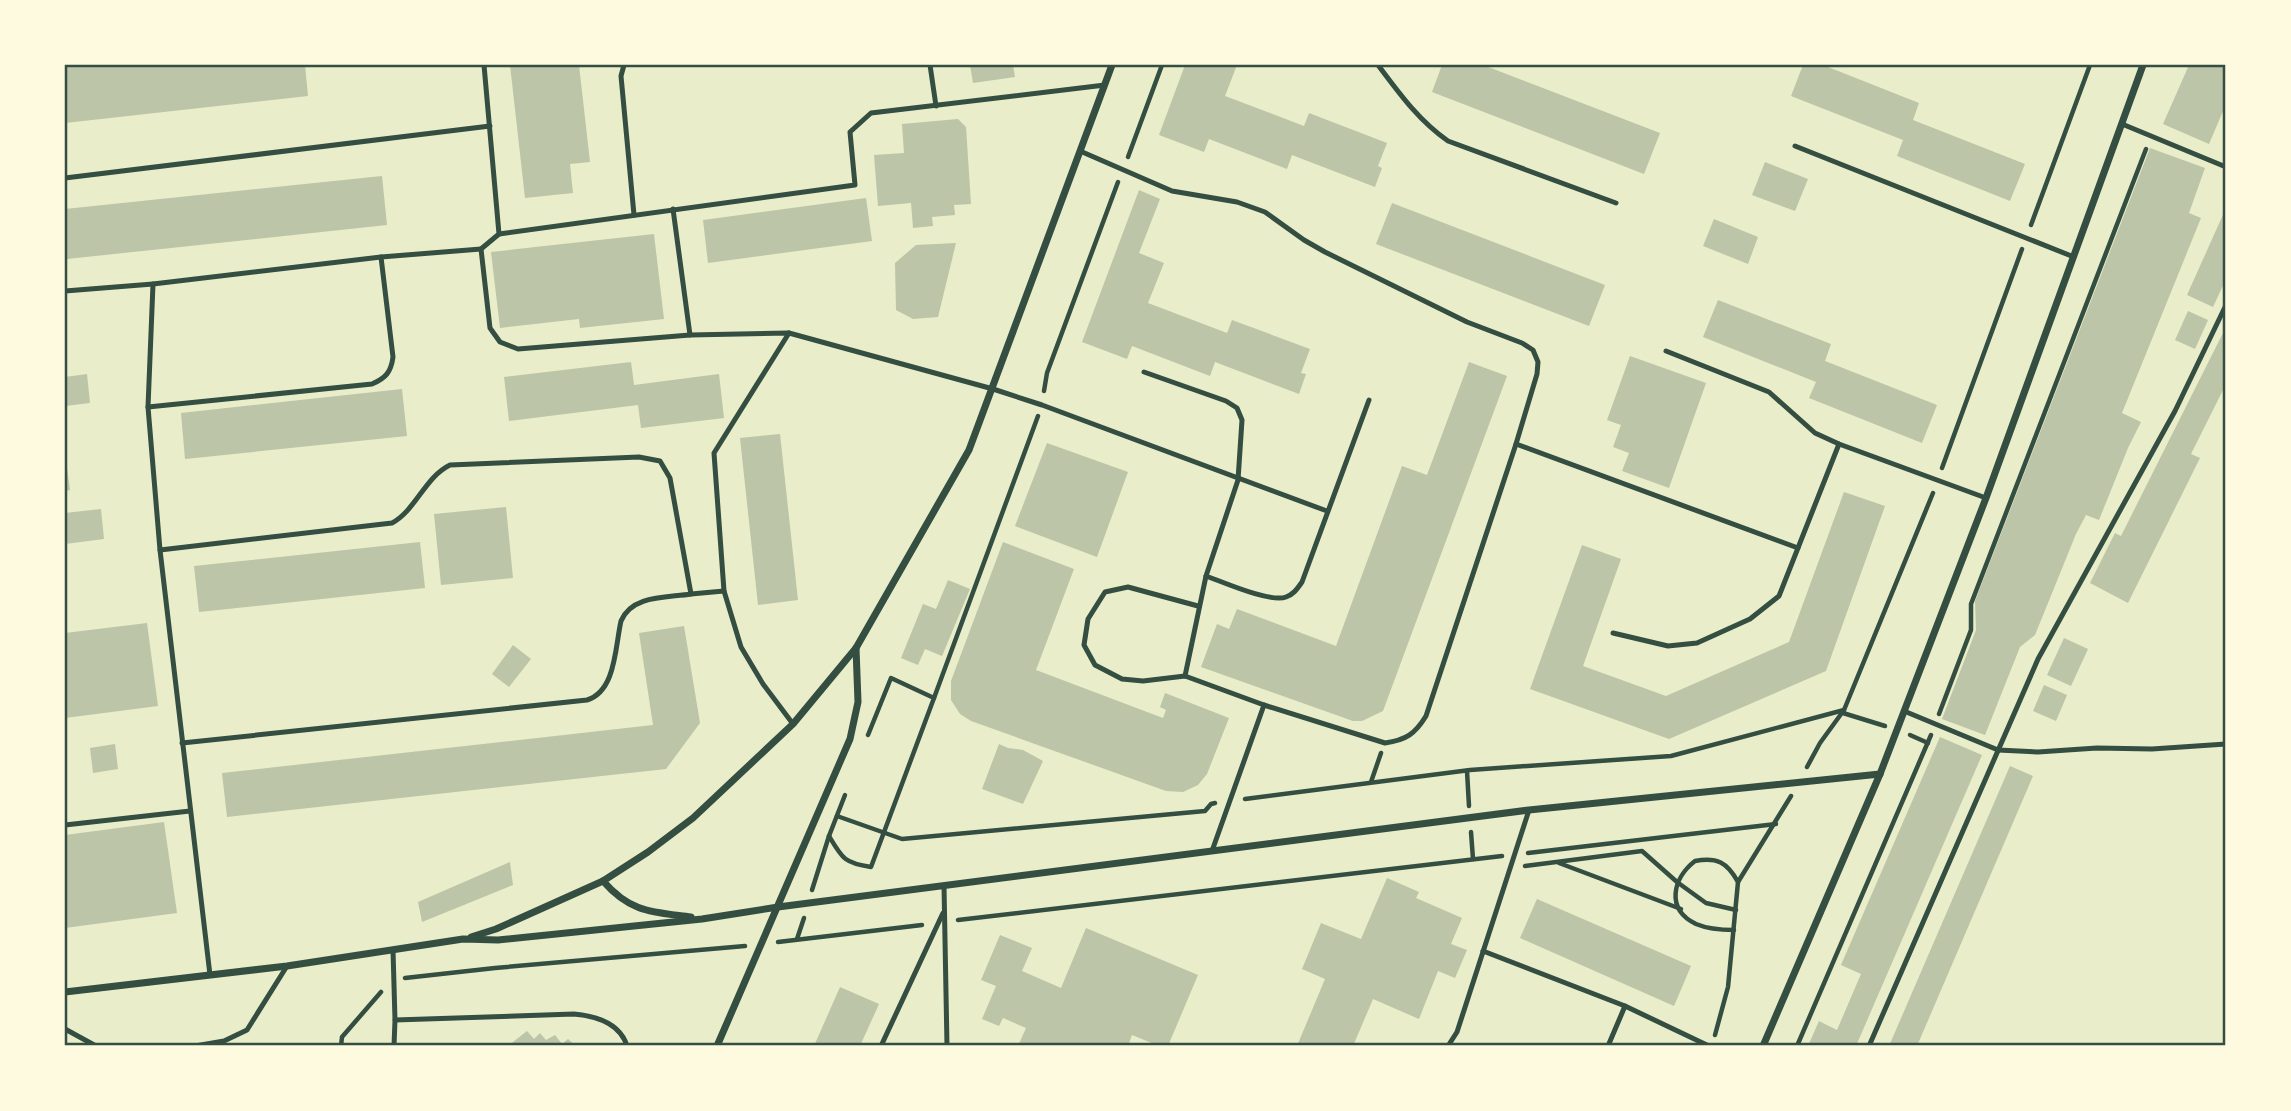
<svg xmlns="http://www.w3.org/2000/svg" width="2291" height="1111" viewBox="0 0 2291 1111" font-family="Roboto,sans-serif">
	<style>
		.building { fill: #bcc5a7 }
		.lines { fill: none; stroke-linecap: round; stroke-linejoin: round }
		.path { stroke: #344e41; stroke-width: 4.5 }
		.service { stroke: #344e41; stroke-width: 5 }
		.minor { stroke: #344e41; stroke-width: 7 }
		.neatline { fill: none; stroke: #344e41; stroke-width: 2.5 }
	</style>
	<rect width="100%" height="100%" fill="#e9edc9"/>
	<g class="building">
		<polygon points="65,65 305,65 308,96 65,123"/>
		<polygon points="510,65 579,65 590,162 570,164 573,193 525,198"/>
		<polygon points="970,65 1013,65 1015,77 973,83"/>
		<polygon points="1185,65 1237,65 1225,96 1304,126 1309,113 1387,143 1378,166 1382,168 1375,187 1292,155 1287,169 1209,139 1204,152 1159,135"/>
		<polygon points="1442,65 1483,65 1660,133 1644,174 1432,92"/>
		<polygon points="1803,65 1823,65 1919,103 1913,120 2025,164 2010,201 1897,156 1903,140 1791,96"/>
		<polygon points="2189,65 2226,65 2226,104 2209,144 2163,124"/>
		<polygon points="958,119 966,127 971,204 954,205 955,215 932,217 933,226 913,228 911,203 878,206 874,155 904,153 902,124"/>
		<polygon points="2150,148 2205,168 2189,213 2201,218 2122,413 2141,422 2128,448 2099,520 2086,515 2076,534 2035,635 2020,647 1985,735 1942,719 1976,630 1975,601"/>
		<polygon points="1765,162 1808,179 1795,211 1752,195"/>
		<polygon points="382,176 387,225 67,259 65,209"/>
		<polygon points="1139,190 1160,199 1139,253 1164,263 1148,303 1227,333 1232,320 1310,349 1301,373 1306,374 1299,394 1215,362 1210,376 1132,346 1127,359 1082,342"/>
		<polygon points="866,198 872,241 708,263 703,220"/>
		<polygon points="1392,203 1605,285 1589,326 1376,244"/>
		<polygon points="2226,208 2226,279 2213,307 2187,295"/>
		<polygon points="1714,219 1758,237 1748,264 1703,246"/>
		<polygon points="654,234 664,319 580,328 579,319 500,328 491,252"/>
		<polygon points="956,243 938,317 913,319 896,310 895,263 916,245"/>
		<polygon points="1718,300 1831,344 1825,361 1937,405 1922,443 1809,398 1816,382 1703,337"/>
		<polygon points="2188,311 2208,320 2195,349 2175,340"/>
		<polygon points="2226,327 2226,384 2191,454 2200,458 2128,603 2090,583 2115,533 2121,536"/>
		<polygon points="1630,356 1706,383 1669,488 1622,471 1629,453 1613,447 1621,425 1607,420"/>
		<polygon points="631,362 634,385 719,374 724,418 641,428 638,405 509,421 504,377"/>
		<polygon points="1469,362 1507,376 1383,711 1362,721 1353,721 1201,667 1217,624 1229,629 1237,609 1336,646 1402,466 1427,475"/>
		<polygon points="87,374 90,403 65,406 65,377"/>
		<polygon points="402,389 407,436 185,459 181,413"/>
		<polygon points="780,434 798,600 758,605 740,438"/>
		<polygon points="1047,443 1128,472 1097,557 1015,526"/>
		<polygon points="66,460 70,490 65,491 65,461"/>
		<polygon points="1844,492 1885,506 1826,671 1669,739 1530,689 1582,545 1621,559 1583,666 1666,696 1789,642"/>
		<polygon points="506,507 513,578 441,585 434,514"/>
		<polygon points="101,509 104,539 65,544 65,513"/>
		<polygon points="420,542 425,588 199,612 194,566"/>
		<polygon points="1003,542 1074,569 1036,670 1163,718 1166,710 1160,707 1165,693 1229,718 1207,774 1198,785 1183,792 1166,791 971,721 960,714 951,700 951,681"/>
		<polygon points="948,580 970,589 942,656 925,649 918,665 901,658 923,604 936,609"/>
		<polygon points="147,623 158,706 65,718 65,633"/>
		<polygon points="684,626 700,723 666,769 227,817 222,773 653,725 639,633"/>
		<polygon points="2064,638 2088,649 2071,686 2047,675"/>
		<polygon points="513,645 531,659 509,687 492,674"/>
		<polygon points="2044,685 2067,695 2056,721 2033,711"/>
		<polygon points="1940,737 1982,755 1856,1046 1808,1046 1819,1021 1837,1030 1861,974 1841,965"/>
		<polygon points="115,744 118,769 93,773 90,748"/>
		<polygon points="999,744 1008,748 1023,750 1043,761 1023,804 982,789"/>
		<polygon points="2010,766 2033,776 1917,1046 1889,1046"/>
		<polygon points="164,822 177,913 65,928 65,835"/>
		<polygon points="510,862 513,885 422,922 418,902"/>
		<polygon points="1387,878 1419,892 1416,898 1462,918 1451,944 1467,950 1455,978 1438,971 1419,1019 1373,999 1353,1046 1297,1046 1325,979 1302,969 1321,923 1361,939"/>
		<polygon points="1537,899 1691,966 1674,1006 1520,938"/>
		<polygon points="1086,928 1198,975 1168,1046 1159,1046 1132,1035 1128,1046 1018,1046 1026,1028 1003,1018 999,1026 982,1019 996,986 981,980 1000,935 1032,948 1022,971 1061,988"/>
		<polygon points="840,987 879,1004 860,1046 814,1046"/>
		<polygon points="527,1031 534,1039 540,1033 546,1040 555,1035 562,1044 568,1039 576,1046 508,1046"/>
	</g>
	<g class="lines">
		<g class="path">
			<polyline points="1128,157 1162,65"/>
			<polyline points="2031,225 2090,65"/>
			<polyline points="1044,391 1047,373 1118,182"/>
			<polyline points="1942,468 2022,249"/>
			<polyline points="934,698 1038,416"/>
			<polyline points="1843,713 1885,726"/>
			<polyline points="1939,714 1971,630 1971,604 2146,149"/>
			<polyline points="1910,735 1928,743"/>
			<polyline points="1807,767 1820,743 1844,710 1933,493"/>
			<polyline points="1467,771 1469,806"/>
			<polyline points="1371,782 1381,753"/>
			<polyline points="1245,799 1470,770 1671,756 1844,710"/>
			<polyline points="837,816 902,839 1205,811 1211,804 1215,803"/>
			<polyline points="1471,832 1473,859"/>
			<path d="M 829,836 C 842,858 844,863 871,867 L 934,698 L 891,678 L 868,735"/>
			<polyline points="1528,853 1776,824"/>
			<polyline points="1559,863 1681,909"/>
			<polyline points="1525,866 1642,851 1677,882 1706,903 1736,910"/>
			<polyline points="812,890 829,836 845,795"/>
			<polyline points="958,920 1502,856"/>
			<path d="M 1734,930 C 1721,930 1708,929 1696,924 C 1665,909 1673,878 1695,861 C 1717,857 1727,862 1738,882"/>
			<polyline points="797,939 804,918"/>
			<polyline points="778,942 922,925"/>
			<polyline points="405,978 495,968 745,946"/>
			<polyline points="1715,1035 1728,987 1738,882 1791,796"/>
			<polyline points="341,1046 342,1037 381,992"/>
			<polyline points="1797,1046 1931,735"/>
		</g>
		<g class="service">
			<polyline points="484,65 499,234 481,249 490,328 500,342 518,349 690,335 789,333 993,389 1042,405 1327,511"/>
			<polyline points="624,65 621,76 634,215"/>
			<polyline points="930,65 936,106"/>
			<path d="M 1378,65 C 1399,93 1419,121 1448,141 L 1616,203"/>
			<polyline points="2122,124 2226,167"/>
			<polyline points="1795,146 2074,257"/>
			<path d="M 1080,151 L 1172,191 L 1237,202 L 1265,212 L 1304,240 L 1325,252 L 1467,322 L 1522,343 L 1533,350 L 1538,362 L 1537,374 L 1516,444 L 1426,716 C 1415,734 1406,740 1385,743 L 1264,705"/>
			<polyline points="65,178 490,126"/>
			<polyline points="673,209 690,335"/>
			<polyline points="499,234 855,185 850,132 871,113 1105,85"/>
			<polyline points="65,291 153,284"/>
			<polyline points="1666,351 1769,392 1815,433 1839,444 1986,498"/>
			<polyline points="1144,372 1226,401 1237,408 1242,420 1238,480 1206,576 1185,676"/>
			<path d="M 148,407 L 372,384 C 386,378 391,372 393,357 L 381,257"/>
			<polyline points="1516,444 1798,548"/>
			<path d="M 160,550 L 392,523 C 416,510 425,477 450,465 L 639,457 L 660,461 L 670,478 L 691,594 L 724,591 L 741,647 L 763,684 L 793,724"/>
			<path d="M 1206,576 C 1223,582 1270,603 1286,597 C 1294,594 1297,589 1302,582 L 1369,400"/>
			<polyline points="724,591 714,453 789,333"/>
			<polyline points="1198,606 1128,587 1105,592 1088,619 1084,645 1095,665 1122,679 1143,681 1185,676 1264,705 1212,851"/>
			<polyline points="1613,633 1668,646 1697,643 1750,619 1779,596 1839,444"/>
			<polyline points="1904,711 1998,750 2038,752 2097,748 2152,749 2226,744"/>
			<path d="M 182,743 L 587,700 C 616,691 615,647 621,621 C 632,595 666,598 691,594"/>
			<polyline points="65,825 190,811"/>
			<polyline points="944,886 947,1046"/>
			<path d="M 393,950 L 395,1020 L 574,1014 C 596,1016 620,1023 627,1046"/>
			<polyline points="1483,951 1625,1006 1709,1046"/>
			<polyline points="210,975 160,550 148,407 153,284 381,257 481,249"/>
			<polyline points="65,1029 96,1046"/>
			<polyline points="195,1046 224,1041 247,1030 287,966"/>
			<polyline points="394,1046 395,1020"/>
			<polyline points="881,1046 943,913"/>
			<polyline points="1448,1046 1457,1032 1529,810"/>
			<polyline points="1608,1046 1625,1006"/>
			<polyline points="1869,1046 2038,659 2175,411 2226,305"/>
		</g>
		<g class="minor">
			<path d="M 603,881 C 631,913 652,912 691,917"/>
			<polyline points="471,937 496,929 603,881 648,852 693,818 793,724 856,648 969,450 1112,65"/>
			<polyline points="65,992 287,966 463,939 498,940 702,919 778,907 1529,810 1880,774"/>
			<polyline points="717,1046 850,739 858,702 856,648"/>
			<polyline points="1763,1046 1880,774 1986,498 2143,65"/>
		</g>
	</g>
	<rect width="2291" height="1111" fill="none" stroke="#fefae0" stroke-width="133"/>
	<rect x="66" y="66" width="2158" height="978" class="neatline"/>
</svg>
